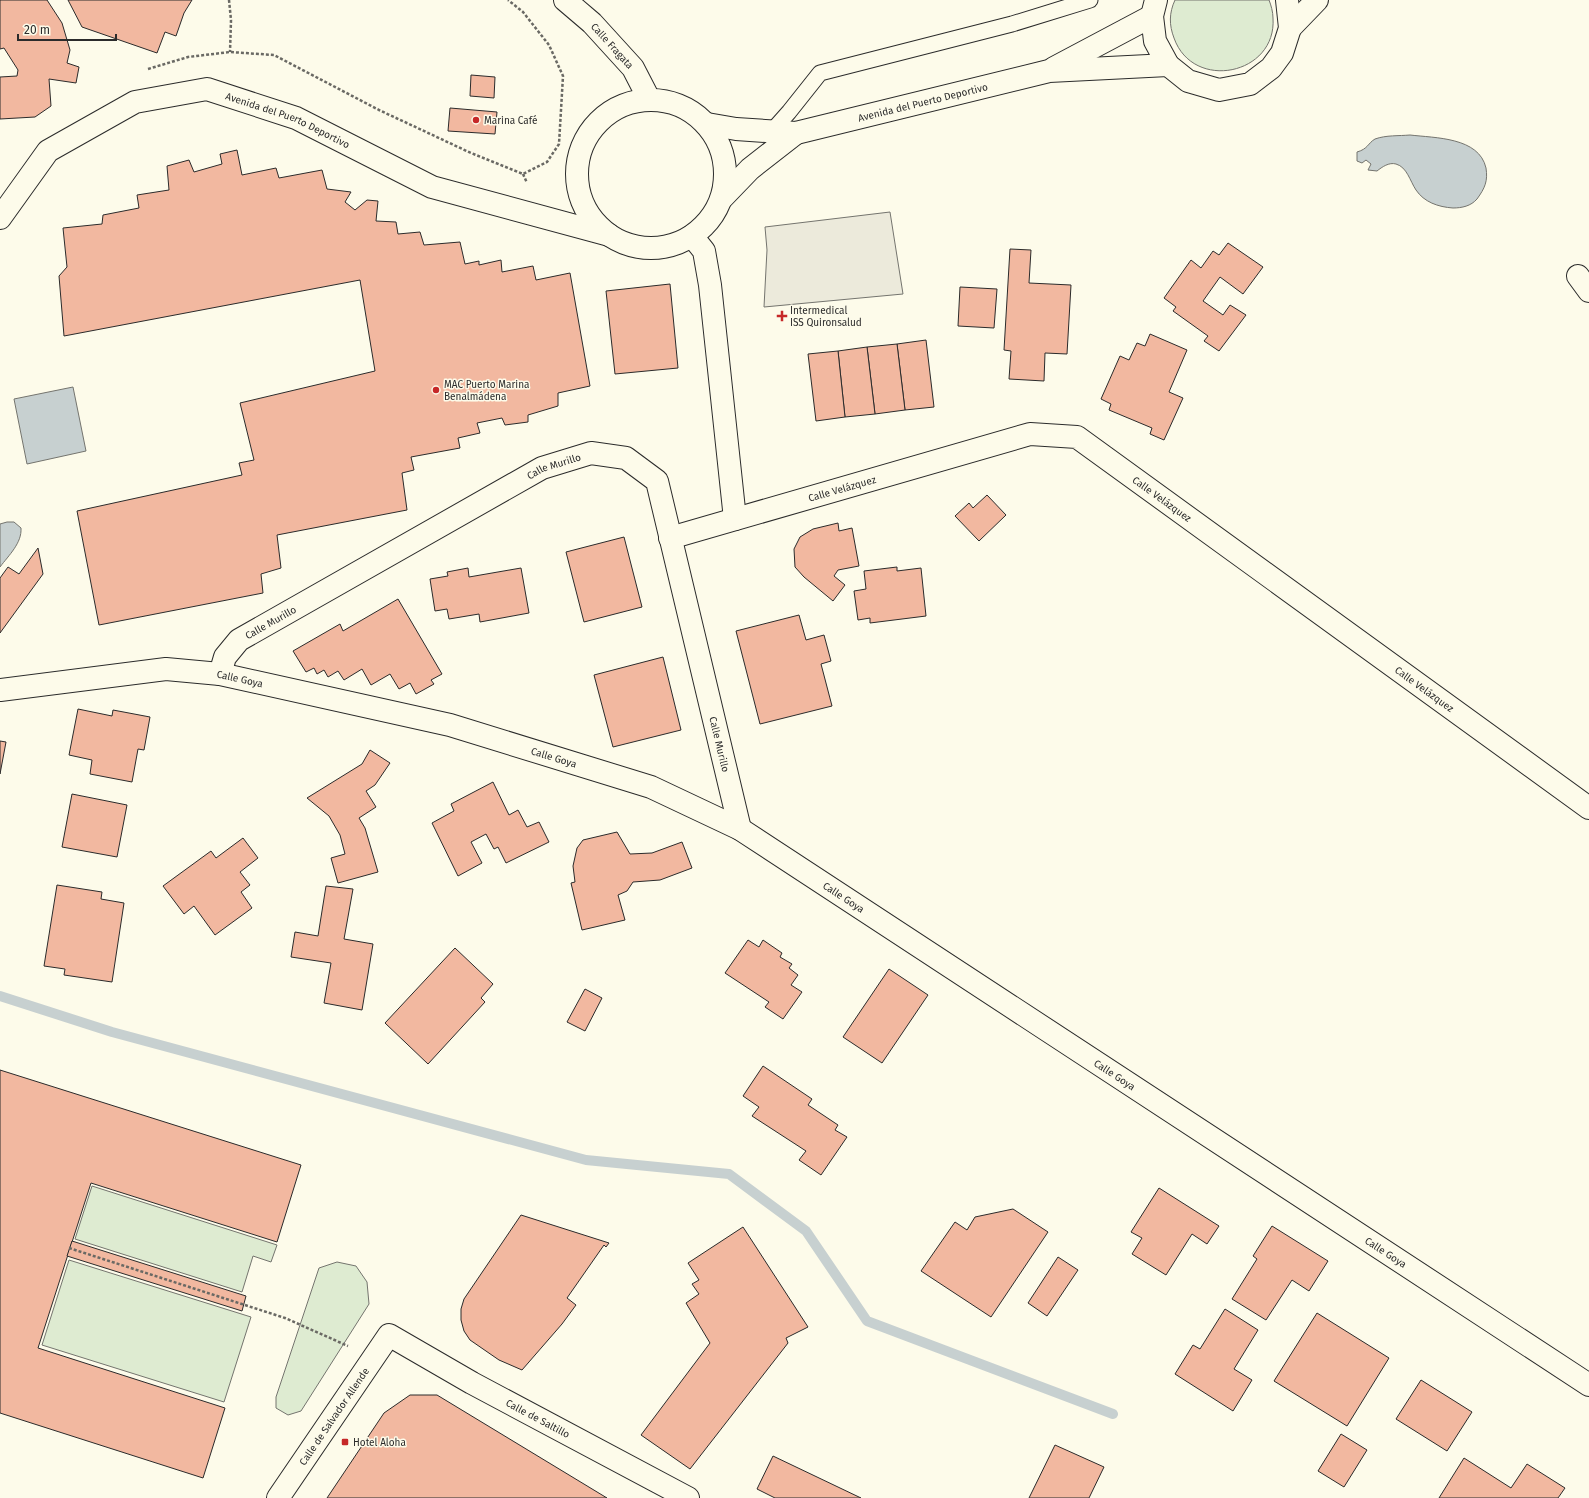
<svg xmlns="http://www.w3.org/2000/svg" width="1589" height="1498" viewBox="0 0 1589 1498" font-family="'Fira Sans',sans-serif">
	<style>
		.green { fill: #deebd1; stroke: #74746e }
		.parking { fill: #eceadb; stroke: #74746e }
		.water { fill: #c7d0d0; stroke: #74746e }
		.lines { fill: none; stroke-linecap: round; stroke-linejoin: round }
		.stream { stroke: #c7d0d0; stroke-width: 10 }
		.building { fill: #f2b8a0; stroke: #2b2b2b }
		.service-casing { stroke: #2b2b2b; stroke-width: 17 }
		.minor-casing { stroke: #2b2b2b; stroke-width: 24 }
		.path { stroke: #6a6964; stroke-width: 2.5; stroke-dasharray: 3 2; stroke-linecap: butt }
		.service { stroke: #fdfbea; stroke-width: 15 }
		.minor { stroke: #fdfbea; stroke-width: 22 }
		.poi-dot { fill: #c62828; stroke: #fdfbea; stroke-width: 1.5 }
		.labels { text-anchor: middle; stroke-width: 3; stroke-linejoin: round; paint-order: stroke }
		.street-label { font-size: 10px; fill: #2b2b2b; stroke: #fdfbea }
		.poi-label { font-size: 10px; fill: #2b2b2b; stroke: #fdfbea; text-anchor: start }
	</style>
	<rect width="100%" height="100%" fill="#fdfbea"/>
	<g class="green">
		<path d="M 1175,0 L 1269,0 C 1271,5 1273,12 1273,18 C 1277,75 1193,92 1174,38 C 1169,25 1169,13 1175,0 Z"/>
		<polygon points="92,1186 277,1245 271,1262 253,1256 242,1292 75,1239"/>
		<polygon points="69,1260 251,1317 224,1402 42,1345"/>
		<polygon points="337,1262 356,1266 367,1282 369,1304 301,1411 288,1415 276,1408 276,1397 319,1268"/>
	</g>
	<polygon class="parking" points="890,212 903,294 764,307 767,250 765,227"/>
	<g class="water">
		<path d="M 1410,135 C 1435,138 1479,137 1486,168 C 1488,181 1485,188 1477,199 C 1471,206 1462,208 1453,208 C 1438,207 1424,202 1416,190 C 1410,181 1407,167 1396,164 C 1389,162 1382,167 1377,171 L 1368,170 L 1371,164 L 1366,160 L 1362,163 L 1357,161 L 1357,152 C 1368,149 1368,143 1375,139 C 1386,135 1399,136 1410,135 Z"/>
		<polygon points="73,387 86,451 27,464 14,399"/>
		<path d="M 7,522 L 14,522 L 21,528 C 22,543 9,555 0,567 L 0,524 Z"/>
	</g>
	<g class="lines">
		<polyline class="stream" points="0,996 112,1032 586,1160 729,1174 806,1231 867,1321 1113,1414"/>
	</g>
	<g class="building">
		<polygon points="0,0 47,0 62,23 70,50 67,63 79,67 76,83 49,79 51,106 35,117 0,119 0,77 17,76 18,70 4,48 0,49"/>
		<polygon points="68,0 192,0 184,13 176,36 165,32 157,53 82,27"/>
		<polygon points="471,75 495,77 494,98 470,96"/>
		<polygon points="450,108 497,112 495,134 448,131"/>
		<polygon points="237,150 242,175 276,168 279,178 322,170 327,189 351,192 345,202 355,210 367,200 378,201 376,221 396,222 398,234 420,232 424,245 460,242 465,264 479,261 479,265 501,260 502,272 533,266 536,280 570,273 590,386 558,393 558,406 528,415 528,422 505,425 502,418 477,423 480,433 458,438 460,448 411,457 414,470 402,473 407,510 277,535 281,568 261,574 263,593 99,625 77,511 242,475 239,463 254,460 240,403 375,371 360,280 64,336 59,276 67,267 63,228 102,224 103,215 139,208 137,195 169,190 167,166 189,160 194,172 222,164 220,154"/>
		<polygon points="1228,243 1263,267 1243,294 1220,277 1203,301 1223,315 1230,305 1246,315 1219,351 1204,341 1208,336 1173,311 1176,307 1164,298 1191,260 1201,268 1213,251 1219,255"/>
		<polygon points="1010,249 1031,250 1029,283 1071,285 1067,354 1045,353 1044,381 1009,379 1011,351 1004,350"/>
		<polygon points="670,284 678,368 615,374 606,291"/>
		<polygon points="960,287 997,289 994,328 958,326"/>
		<polygon points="1150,334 1187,350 1169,392 1183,398 1164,440 1150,434 1152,428 1109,410 1111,404 1101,399 1120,356 1129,360 1137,343 1145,346"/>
		<polygon points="926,340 934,407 905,410 897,344"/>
		<polygon points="897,344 905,410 875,414 867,347"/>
		<polygon points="867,347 875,414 845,417 838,351"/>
		<polygon points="838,351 845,417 816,421 808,354"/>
		<polygon points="987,495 1006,515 979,541 955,516 969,503 973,508"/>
		<polygon points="838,523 839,531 852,528 859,566 838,570 834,576 845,585 833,601 804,577 795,567 794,549 800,537 813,529"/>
		<polygon points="624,537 642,607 584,622 566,552"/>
		<polygon points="38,548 43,574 0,633 0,578 8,567 19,574"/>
		<polygon points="897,567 897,571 921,568 926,616 870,623 870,618 858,620 854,591 866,589 864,571"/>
		<polygon points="468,568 469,577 521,568 529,613 480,622 479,614 449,619 447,609 435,611 430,579 448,576 447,572"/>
		<polygon points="398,599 442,674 431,680 434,684 416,694 410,683 399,689 390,674 371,685 362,669 344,680 338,671 328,677 324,670 317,674 314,668 306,672 293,651 340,624 343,631"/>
		<polygon points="799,615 806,640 824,635 831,661 821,664 832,706 760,724 736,631"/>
		<polygon points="663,657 681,730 613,747 594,675"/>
		<polygon points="78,709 112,716 113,710 150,717 144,750 138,749 132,782 90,774 92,760 69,755"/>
		<polygon points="0,741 6,742 0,774"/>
		<polygon points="370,750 390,763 375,785 366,791 376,807 359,818 365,828 378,872 338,883 331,858 345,854 340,835 329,816 307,798 362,764"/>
		<polygon points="493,782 509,815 518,810 527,827 539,822 549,842 506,863 498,847 494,849 486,834 471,842 482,863 458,876 432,823 454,811 451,804"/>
		<polygon points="72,794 127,805 117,857 62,847"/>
		<polygon points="617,832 630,854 652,853 682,842 692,868 660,880 633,882 627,891 618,895 625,920 582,930 571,883 575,882 573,866 577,848 583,840"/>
		<polygon points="243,838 258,858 240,872 250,885 241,892 252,908 215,935 194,906 184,914 163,886 211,851 216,858"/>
		<polygon points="57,885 102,892 101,899 124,903 112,982 64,975 65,969 44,966"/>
		<polygon points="326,886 353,889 344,939 373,944 362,1010 324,1003 331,963 291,957 295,932 318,936"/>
		<polygon points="748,940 759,947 763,940 782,953 780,957 792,964 789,968 798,975 791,985 802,992 783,1019 765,1007 769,1002 725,973"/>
		<polygon points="455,948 493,984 481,998 485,1002 428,1064 385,1023"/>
		<polygon points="889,969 928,995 882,1063 843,1037"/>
		<polygon points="585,989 602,998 585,1031 567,1022"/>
		<polygon points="763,1066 812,1099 808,1105 838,1125 835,1130 847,1137 821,1175 799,1160 806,1151 752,1116 759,1107 743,1096"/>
		<polygon points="0,1070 301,1165 277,1242 91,1183 38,1348 225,1408 203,1478 0,1413"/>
		<polygon points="1159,1188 1219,1226 1207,1244 1192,1234 1166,1275 1132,1254 1142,1238 1131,1232"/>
		<polygon points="1013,1209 1048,1232 991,1317 921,1271 955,1222 967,1230 975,1217"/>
		<polygon points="521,1215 609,1243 606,1247 604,1245 567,1298 576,1305 562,1324 522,1370 499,1360 470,1340 464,1331 461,1320 461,1309 464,1299"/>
		<polygon points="1272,1226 1328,1261 1309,1291 1292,1280 1266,1320 1232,1299 1257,1259 1253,1256"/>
		<polygon points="743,1227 808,1327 786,1338 788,1343 690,1469 641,1435 710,1343 686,1303 699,1294 692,1284 699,1280 688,1263"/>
		<polygon points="72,1241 246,1296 242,1311 67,1256"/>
		<polygon points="1058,1257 1078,1270 1047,1316 1028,1303"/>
		<polygon points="1225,1309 1258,1330 1234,1369 1252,1380 1233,1411 1175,1374 1193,1345 1200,1349"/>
		<polygon points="1317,1313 1389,1358 1347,1426 1274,1381"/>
		<polygon points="1421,1380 1472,1412 1447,1451 1396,1419"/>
		<polygon points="410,1395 437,1395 607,1498 327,1498 384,1413"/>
		<polygon points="1341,1434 1367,1450 1344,1487 1318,1471"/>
		<polygon points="1055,1445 1104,1467 1089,1498 1029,1498"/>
		<polygon points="773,1456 861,1498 775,1498 757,1489"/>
		<polygon points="1464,1458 1511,1488 1527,1464 1565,1488 1558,1498 1439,1498"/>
	</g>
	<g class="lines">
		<defs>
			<polyline id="service" points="773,130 789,112 820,73 1012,24 1090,0"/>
			<g id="minor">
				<path id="s1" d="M 565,0 L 592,23 L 633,68 L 649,99"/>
				<polyline points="1156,0 1152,16 1155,41 1168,65 1188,81 1219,90 1250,84 1271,68 1282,53 1290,28 1287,0"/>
				<polyline points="1290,28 1317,0"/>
				<polyline points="1054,68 1152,16"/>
				<circle cx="651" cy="174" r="74"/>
				<path id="s2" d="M 707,124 L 736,129 L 796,133 L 1049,71 L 1168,65"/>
				<polyline points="723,197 750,169 796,133"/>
				<path id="s3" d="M 0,218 L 48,151 L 135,102 L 207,89 L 296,118 L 432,187 L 609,235"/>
				<polyline points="692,236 704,251 710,285 735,519"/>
				<polyline points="1578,276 1589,291"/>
				<path id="s4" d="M 670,538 L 1030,434 L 1077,437 L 1589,808"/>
				<path id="s5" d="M 220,674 L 225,657 L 239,640 L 542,468 L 591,453 L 626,458 L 657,481 L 740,829"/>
				<path id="s6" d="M 0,690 L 166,669 L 220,674 L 450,725 L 651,787 L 740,829 L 1589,1385"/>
				<path id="s7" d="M 278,1498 L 389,1335 L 472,1383 L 688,1498"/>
			</g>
		</defs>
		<use href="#service" class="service-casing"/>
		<use href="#minor" class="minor-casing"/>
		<g class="path">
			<polyline points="229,0 231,20 230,52"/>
			<polyline points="148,69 188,57 230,52 274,55 379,110 471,153 523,174 547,162 559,144 563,76 549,45 523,12 508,0"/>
			<polyline points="523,174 527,183"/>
			<polyline points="69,1248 285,1318 348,1346"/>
		</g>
		<use href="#service" class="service"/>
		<use href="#minor" class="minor"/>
	</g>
	<g class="poi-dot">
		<circle cx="476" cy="120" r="4"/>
		<path d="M780 310h4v4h4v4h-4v4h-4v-4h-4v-4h4z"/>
		<circle cx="436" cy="390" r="4"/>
		<rect x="341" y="1438" width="8" height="8" rx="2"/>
	</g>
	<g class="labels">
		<g class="street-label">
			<text dy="4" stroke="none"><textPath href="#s1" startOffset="66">Calle Fragata</textPath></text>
			<text dy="4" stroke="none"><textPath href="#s2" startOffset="220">Avenida del Puerto Deportivo</textPath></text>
			<text dy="4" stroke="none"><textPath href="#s3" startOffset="342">Avenida del Puerto Deportivo</textPath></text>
			<text dy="4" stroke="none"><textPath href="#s5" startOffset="400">Calle Murillo</textPath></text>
			<text dy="4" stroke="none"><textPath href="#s4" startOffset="179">Calle Velázquez</textPath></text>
			<text dy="4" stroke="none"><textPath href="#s4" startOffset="527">Calle Velázquez</textPath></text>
			<text dy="4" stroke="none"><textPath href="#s5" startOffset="76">Calle Murillo</textPath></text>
			<text dy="4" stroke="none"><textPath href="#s6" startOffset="242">Calle Goya</textPath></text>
			<text dy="4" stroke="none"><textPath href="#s4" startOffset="851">Calle Velázquez</textPath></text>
			<text dy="4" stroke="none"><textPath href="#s5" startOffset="784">Calle Murillo</textPath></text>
			<text dy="4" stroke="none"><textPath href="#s6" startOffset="566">Calle Goya</textPath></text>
			<text dy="4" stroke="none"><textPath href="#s6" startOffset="890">Calle Goya</textPath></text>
			<text dy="4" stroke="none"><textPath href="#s6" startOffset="1214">Calle Goya</textPath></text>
			<text dy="4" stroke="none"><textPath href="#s6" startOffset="1538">Calle Goya</textPath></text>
			<text dy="4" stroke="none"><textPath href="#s7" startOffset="99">Calle de Salvador Allende</textPath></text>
			<text dy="4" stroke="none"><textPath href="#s7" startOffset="368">Calle de Saltillo</textPath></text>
		</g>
		<g class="poi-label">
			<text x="484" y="124">Marina Café</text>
			<text x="790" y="314">Intermedical<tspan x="790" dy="12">ISS Quironsalud</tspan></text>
			<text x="444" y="388">MAC Puerto Marina<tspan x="444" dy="12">Benalmádena</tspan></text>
			<text x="353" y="1446">Hotel Aloha</text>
		</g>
	</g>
	<path d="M18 34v6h98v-6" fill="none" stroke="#2b2b2b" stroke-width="2"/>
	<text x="24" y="34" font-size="12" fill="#2b2b2b" stroke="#fdfbea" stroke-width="3" paint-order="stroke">20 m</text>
</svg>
